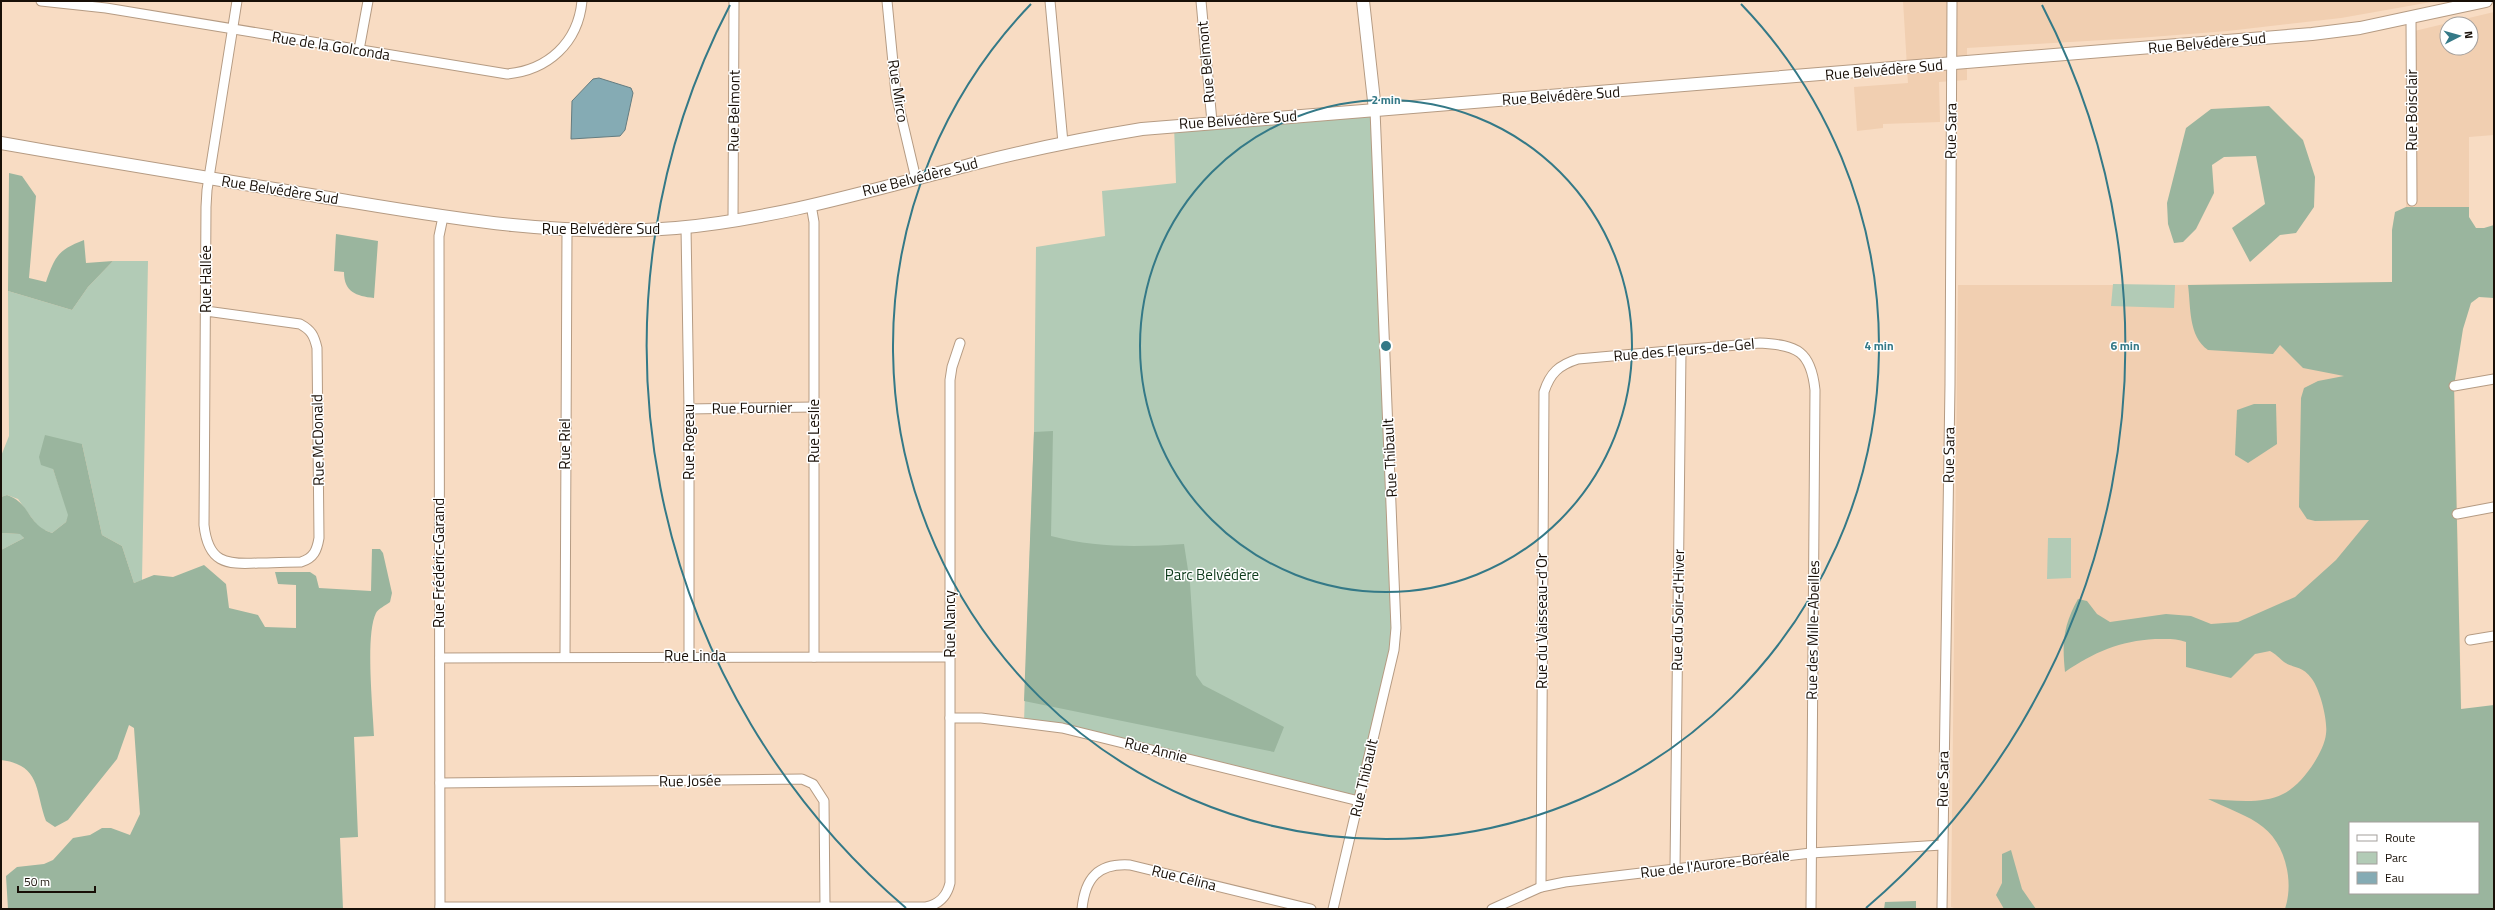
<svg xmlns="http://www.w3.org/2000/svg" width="2495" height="910" viewBox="0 0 2495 910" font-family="'Titillium Web',sans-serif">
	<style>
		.built { fill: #f1cfb1; fill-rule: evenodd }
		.green { fill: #b2cbb6 }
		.forest { fill: #9ab59e; fill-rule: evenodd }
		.water { fill: #85abb4; stroke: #647c80 }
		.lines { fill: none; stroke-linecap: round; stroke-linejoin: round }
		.minor-casing { stroke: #b59b83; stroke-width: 11 }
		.tertiary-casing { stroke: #b59b83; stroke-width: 14 }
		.minor { stroke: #fff; stroke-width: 9 }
		.tertiary { stroke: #fff; stroke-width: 12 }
		.ring { fill: none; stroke: #347987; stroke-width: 2 }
		.labels { text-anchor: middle; stroke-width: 3; stroke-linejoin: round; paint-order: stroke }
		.street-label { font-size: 15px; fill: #180f07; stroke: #fff }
		.park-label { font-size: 15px; fill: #0d3a1a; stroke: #fff }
		.centre { fill: #347987; stroke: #fff; stroke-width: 2 }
		.ring-label { font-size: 12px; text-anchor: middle; font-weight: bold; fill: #347987; stroke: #fff; stroke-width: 3; stroke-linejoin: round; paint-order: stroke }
	</style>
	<rect width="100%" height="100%" fill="#f8dcc3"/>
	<g class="built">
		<polygon points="1903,1 2437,1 2341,18 2228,31 2138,38 1967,48 1967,80 1939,82 1940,122 1883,124 1883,128 1857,131 1854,87 1908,83"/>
		<path d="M 2494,12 L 2494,135 L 2469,137 L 2469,207 L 2406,207 L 2406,33 ZM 2447,24 L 2471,24 L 2471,48 L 2447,48 Z"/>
		<polygon points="2452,281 2462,742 2350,823 2349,909 1957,909 1951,907 1958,285 2175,285"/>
	</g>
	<g class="green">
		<polygon points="1375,110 1397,617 1359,801 1024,722 1034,432 1036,247 1105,236 1102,191 1176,183 1174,125"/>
		<polygon points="113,261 148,261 142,580 134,583 122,546 102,535 82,444 53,469 69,515 66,522 52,533 39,528 18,499 7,495 1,497 1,456 9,436 8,291 72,310 88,287"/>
		<polygon points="2113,284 2175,285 2174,308 2111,306"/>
		<polygon points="1,533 21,534 24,538 1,550"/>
		<polygon points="2048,538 2071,538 2071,578 2047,579"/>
	</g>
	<g class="forest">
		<polygon points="2269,106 2303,140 2315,177 2314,207 2296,233 2280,235 2250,262 2232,228 2265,204 2256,156 2224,157 2212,165 2214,193 2196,229 2183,242 2174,243 2168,224 2167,203 2186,128 2211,109"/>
		<path d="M 9,173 L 22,176 L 36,196 L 29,278 L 46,282 C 55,256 58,250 84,240 L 86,263 L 113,261 L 88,287 L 72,310 L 8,291 Z"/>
		<path d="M 2406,207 L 2469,207 L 2469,217 L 2476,228 L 2484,228 L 2494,225 L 2494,298 L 2479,297 L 2471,303 L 2463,329 L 2454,386 L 2461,709 L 2494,705 L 2494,909 L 2285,909 C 2294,882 2286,845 2263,827 C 2250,816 2224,807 2208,799 C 2232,800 2261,805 2283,794 C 2301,786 2324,753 2326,734 C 2328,720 2320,690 2312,679 C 2302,665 2295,669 2284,662 C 2279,658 2276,654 2270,651 L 2255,654 L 2231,678 L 2186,667 L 2186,642 C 2176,638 2165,639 2155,639 C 2120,641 2094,652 2065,672 C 2062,643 2063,626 2078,599 L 2087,601 L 2097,614 L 2110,622 L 2166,614 L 2191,616 L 2211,624 L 2238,622 L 2295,597 L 2336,560 L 2369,520 L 2315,521 L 2307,519 L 2299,507 L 2301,398 L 2304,388 L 2318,381 L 2344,376 L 2303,368 L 2280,345 L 2273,354 L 2208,350 C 2188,336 2191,307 2188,285 L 2392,282 L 2392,230 L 2395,212 ZM 2350,823 L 2478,823 L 2478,893 L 2350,893 Z"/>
		<path d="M 336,234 L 378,241 L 374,298 C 356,296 344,292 344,272 L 334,271 Z"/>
		<polygon points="2254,404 2276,404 2277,444 2248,463 2235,455 2237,410"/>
		<path d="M 1053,431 L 1051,536 C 1096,548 1138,547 1184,544 L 1190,583 L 1196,675 L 1203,685 L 1284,727 L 1274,752 L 1024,701 L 1034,432 Z"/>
		<path d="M 45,435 L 82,444 L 102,535 L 122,546 L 134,583 L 154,575 L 173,577 L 204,565 L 226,584 L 229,608 L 258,615 L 265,627 L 296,628 L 296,585 L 278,584 L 275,572 L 310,572 L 316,576 L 319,588 L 371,591 L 372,549 L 380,549 L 383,553 L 392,593 L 390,602 C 386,605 378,609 376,613 C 365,635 373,709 374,736 L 354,737 L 358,837 L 340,838 L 343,909 L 8,909 L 6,876 L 17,867 L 44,864 L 53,860 L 73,838 L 90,835 L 102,828 L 111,828 L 130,835 L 140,814 L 134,728 L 129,725 L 117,759 L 68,820 L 55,827 L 46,821 C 35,791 41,765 1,760 L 1,550 L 24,538 L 20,534 L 1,533 L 1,497 L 7,495 C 32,504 26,524 52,533 L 66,522 L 68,515 L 53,469 L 41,465 L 39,457 Z"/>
		<polygon points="2011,850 2022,889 2036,909 2004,909 1996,895 2002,883 2002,854"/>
		<polygon points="1916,901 1916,909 1884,909 1885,902"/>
	</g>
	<polygon class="water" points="599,78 631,88 633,93 625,130 620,136 571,139 572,101 593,79"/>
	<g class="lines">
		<defs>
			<g id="minor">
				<path d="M 41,1 L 106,8 L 507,74 C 548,70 578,43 582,1"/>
				<polyline points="887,1 896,94 916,179"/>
				<polyline points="1050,1 1063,143"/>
				<polyline points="1201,1 1212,122"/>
				<polyline points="2411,18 2412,201"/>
				<polyline points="359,50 368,1"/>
				<polyline points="811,205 814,222 814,657"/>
				<polyline points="733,221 734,1"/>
				<polyline points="686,227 689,409 689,656"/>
				<path d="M 206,311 L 300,324 C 311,330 314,335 317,348 L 319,538 C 317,550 314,558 301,562 C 287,562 272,563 258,563 C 225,565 208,562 204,525 L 206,207 L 207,190 L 237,1"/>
				<polyline points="2454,386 2494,379"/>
				<polyline points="689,409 814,407"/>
				<polyline points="2457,514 2494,507"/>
				<polyline points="2470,640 2494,636"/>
				<polyline points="565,657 567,231"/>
				<polyline points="440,658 950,657"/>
				<polyline points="950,718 981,718 1062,728 1359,801"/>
				<polyline points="440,783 802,779 813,784 824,801 825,907"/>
				<polyline points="1675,869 1681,351"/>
				<path d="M 1541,887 L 1544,392 C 1550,373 1559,365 1578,359 L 1760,343 C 1797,345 1811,351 1815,390 L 1811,909"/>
				<path d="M 440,907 L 926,907 C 940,904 947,896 950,883 L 950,380 L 952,367 L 960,343"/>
				<polyline points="440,909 439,236 443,217"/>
				<path d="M 1082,909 C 1085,878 1098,863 1130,865 L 1311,909"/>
				<polyline points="1333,909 1394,650 1396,628 1375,110"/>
				<polyline points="1492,909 1541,887 1565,882 1811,853 1942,845"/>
				<polyline points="1942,909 1950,384 1952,1"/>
			</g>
			<g id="tertiary">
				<polyline points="1363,1 1375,110"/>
				<path d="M 1,143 C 110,162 219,180 329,198 C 444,217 558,238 676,228 C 778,219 878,188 977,163 C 1032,149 1087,138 1142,129 L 2312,34 L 2360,28 L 2486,1"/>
			</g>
		</defs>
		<use href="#minor" class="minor-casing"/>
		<use href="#tertiary" class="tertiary-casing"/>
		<use href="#minor" class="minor"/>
		<use href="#tertiary" class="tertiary"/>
	</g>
	<g class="ring">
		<circle cx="1386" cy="346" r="246"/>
		<path d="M1741 4A493 493 0 1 1 1031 4"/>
		<path d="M906 908A739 739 0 0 1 730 5M2042 5A739 739 0 0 1 1866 908"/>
	</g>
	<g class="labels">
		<g class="street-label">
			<text transform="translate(2207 43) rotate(-5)" y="5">Rue Belvédère Sud</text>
			<text transform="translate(331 46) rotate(9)" y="5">Rue de la Golconda</text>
			<text transform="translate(1206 62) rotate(-95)" y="5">Rue Belmont</text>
			<text transform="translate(1884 70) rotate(-5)" y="5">Rue Belvédère Sud</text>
			<text transform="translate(898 91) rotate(81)" y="5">Rue Mirco</text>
			<text transform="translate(1561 96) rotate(-4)" y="5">Rue Belvédère Sud</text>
			<text transform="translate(2412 110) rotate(-90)" y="5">Rue Boisclair</text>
			<text transform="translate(734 111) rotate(-89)" y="5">Rue Belmont</text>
			<text transform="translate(1238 120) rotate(-4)" y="5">Rue Belvédère Sud</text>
			<text transform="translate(1951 131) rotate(-89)" y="5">Rue Sara</text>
			<text transform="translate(920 177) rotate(-14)" y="5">Rue Belvédère Sud</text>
			<text transform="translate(280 190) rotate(9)" y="5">Rue Belvédère Sud</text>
			<text x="601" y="234">Rue Belvédère Sud</text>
			<text transform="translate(206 279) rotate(-90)" y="5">Rue Hallée</text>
			<text transform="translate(1684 350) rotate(-5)" y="5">Rue des Fleurs-de-Gel</text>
			<text transform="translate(752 408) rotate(-1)" y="5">Rue Fournier</text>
			<text transform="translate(814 431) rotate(-90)" y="5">Rue Leslie</text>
			<text transform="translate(318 440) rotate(-91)" y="5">Rue McDonald</text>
			<text transform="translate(689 442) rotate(-90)" y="5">Rue Rogeau</text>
			<text transform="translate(565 444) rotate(-90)" y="5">Rue Riel</text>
			<text transform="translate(1949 455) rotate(-89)" y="5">Rue Sara</text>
			<text transform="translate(1390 458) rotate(-93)" y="5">Rue Thibault</text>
			<text transform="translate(439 563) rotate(-90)" y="5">Rue Frédéric-Garand</text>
			<text transform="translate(1678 610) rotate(-89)" y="5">Rue du Soir-d'Hiver</text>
			<text transform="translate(1542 621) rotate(-90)" y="5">Rue du Vaisseau-d'Or</text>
			<text transform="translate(950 624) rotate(-90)" y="5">Rue Nancy</text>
			<text transform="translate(1813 630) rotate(-89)" y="5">Rue des Mille-Abeilles</text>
			<text x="695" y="661">Rue Linda</text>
			<text transform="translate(1156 750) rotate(14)" y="5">Rue Annie</text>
			<text transform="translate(1364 778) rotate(-77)" y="5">Rue Thibault</text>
			<text transform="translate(1943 779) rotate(-89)" y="5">Rue Sara</text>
			<text transform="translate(690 781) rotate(-1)" y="5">Rue Josée</text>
			<text transform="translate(1715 864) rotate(-7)" y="5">Rue de l'Aurore-Boréale</text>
			<text transform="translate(1184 878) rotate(14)" y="5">Rue Célina</text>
		</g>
		<g class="park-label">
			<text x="1212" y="580">Parc Belvédère</text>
		</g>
	</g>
	<circle cx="1386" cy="346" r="6" class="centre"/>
	<g class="ring-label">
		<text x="1386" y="104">2 min</text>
		<text x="1879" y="350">4 min</text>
		<text x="2125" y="350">6 min</text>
	</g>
	<rect width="2495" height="910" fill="none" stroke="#180f07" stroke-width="4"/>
	<rect x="2349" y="822" width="130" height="72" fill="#ffffff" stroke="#a39f9c"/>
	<rect x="2357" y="835" width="20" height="6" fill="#ffffff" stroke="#a39f9c"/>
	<text x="2385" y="842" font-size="12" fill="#180f07">Route</text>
	<rect x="2357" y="852" width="20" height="12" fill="#b2cbb6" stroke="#a39f9c"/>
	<text x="2385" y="862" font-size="12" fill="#180f07">Parc</text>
	<rect x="2357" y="872" width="20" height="12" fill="#85abb4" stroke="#a39f9c"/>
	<text x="2385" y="882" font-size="12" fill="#180f07">Eau</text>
	<g transform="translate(2459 36) rotate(84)"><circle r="19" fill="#ffffff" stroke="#a39f9c"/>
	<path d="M0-3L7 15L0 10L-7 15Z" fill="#347987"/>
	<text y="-6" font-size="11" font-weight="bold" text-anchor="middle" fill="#180f07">N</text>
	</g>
	<path d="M18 886v6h77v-6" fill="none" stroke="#180f07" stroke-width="2"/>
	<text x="24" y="886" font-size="12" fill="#180f07" stroke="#ffffff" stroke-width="3" paint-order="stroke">50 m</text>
</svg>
